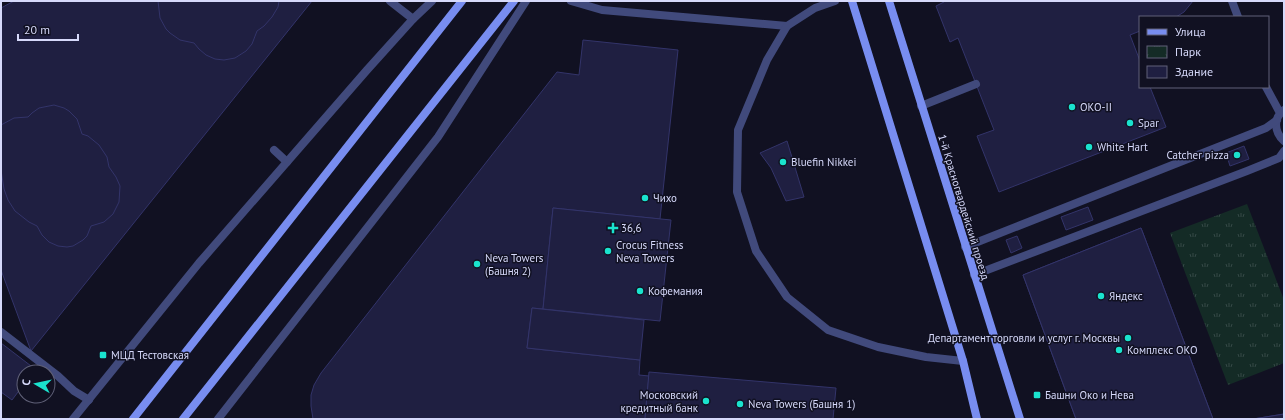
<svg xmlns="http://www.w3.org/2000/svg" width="1285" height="420" viewBox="0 0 1285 420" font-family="'PT Sans',sans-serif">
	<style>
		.park { fill: url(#park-tufts) }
		.building { fill: #1f1f41; stroke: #33346a }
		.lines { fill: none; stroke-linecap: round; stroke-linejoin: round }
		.service { stroke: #414a7c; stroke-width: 8 }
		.tertiary { stroke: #414a7c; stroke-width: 8 }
		.secondary { stroke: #788df0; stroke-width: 8 }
		.poi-dot { fill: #1ae3ce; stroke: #112; stroke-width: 1.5 }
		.labels { text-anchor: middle; stroke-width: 3; stroke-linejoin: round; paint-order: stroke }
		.poi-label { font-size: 11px; fill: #d6d9fa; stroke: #112; text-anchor: start }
		.street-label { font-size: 11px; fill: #d6d9fa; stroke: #112 }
	</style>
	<defs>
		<pattern id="park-tufts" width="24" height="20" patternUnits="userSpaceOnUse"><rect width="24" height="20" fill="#142b26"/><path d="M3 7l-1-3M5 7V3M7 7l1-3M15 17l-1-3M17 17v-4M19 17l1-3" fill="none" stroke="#354946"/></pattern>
	</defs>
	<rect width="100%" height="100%" fill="#112"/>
	<polygon class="park" points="1247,204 1284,300 1284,363 1228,385 1170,233"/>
	<g class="building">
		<polygon points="14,1 312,1 31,351 1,270 1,8"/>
		<polygon points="158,1 279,1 278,7 272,17 264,26 257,31 252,44 246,51 235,58 224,60 215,59 206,55 199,49 194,43 180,40 170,33 166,29 160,18"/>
		<polygon points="944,1 1193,1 1184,12 1176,17 1140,17 1140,31 1130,35 1140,61 1140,87 1150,87 1166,127 999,192 977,136 994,130 958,38 950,42 936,6 944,2"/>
		<polygon points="583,40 678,50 660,219 553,208 543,309 532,308 527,348 640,360 639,375 649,376 645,419 313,419 311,406 311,395 314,385 321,373 557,72 579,75"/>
		<polygon points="54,105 64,108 69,111 77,119 82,134 88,136 99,145 107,157 109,167 116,177 120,186 119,202 113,214 104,222 91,226 87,236 83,240 73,246 67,247 58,246 49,242 42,235 37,226 29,222 15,211 8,200 4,189 1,170 1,125 14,118 28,117 32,113 39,108"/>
		<polygon points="787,141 804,197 786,201 771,168 760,153"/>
		<polygon points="1244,146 1249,159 1230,166 1226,153"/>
		<polygon points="1088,207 1093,220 1066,230 1061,217"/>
		<polygon points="553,208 671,220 660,321 543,309"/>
		<polygon points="1141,228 1157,270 1213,419 1076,419 1023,275"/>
		<polygon points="1141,228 1157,270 1213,419 1076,419 1023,275"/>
		<polygon points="1017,236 1022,248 1011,253 1006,240"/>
		<polygon points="532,308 644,320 640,360 527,348"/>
		<polygon points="1,343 35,369 33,372 24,372 24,384 12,400 1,392"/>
		<polygon points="649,372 836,388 833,419 645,419"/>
		<polygon points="1284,414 1284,419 1253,419 1278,415"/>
		<polygon points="1284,414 1284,419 1253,419 1278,415"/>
	</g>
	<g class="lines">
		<g class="service">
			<polyline points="390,1 413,19"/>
			<polyline points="571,1 602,10 787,26"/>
			<polyline points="835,1 815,8 787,26 767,60 738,130 737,192 756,251 787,297 828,330 878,347 926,357 963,361"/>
			<polyline points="1232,1 1238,17"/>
			<polyline points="1266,87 1280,113"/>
			<polyline points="921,106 976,84"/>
			<path d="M 1284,110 C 1273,118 1274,132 1284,141"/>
			<polyline points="274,150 287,162"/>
			<polyline points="965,247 1266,128 1277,120"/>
			<polyline points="974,275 1247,171 1279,158 1284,151"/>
			<polyline points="1,332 58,376 74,391 89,400"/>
		</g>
		<g class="tertiary">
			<polyline points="73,419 199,263 367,70 413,19 432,1"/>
			<polyline points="218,419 438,137 526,1"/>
		</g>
		<g class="secondary">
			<polyline points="852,1 963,361 977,419"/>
			<polyline points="889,1 1020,419"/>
			<polyline points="133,419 462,1"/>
			<polyline points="183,419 514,1"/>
		</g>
	</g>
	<g class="poi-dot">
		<circle cx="1072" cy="107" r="4"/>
		<circle cx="1130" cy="123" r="4"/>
		<circle cx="1089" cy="147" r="4"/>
		<circle cx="1237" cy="155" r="4"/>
		<circle cx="783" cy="162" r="4"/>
		<circle cx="645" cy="198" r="4"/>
		<path d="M611 222h4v4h4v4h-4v4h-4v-4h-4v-4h4z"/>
		<circle cx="608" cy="251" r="4"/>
		<circle cx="477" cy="264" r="4"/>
		<circle cx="640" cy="291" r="4"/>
		<circle cx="1101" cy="296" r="4"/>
		<circle cx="1128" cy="338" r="4"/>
		<circle cx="1119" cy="350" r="4"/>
		<rect x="99" y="351" width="8" height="8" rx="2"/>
		<rect x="1033" y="391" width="8" height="8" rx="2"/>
		<circle cx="706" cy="401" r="4"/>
		<circle cx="740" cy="404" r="4"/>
	</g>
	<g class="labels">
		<g class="poi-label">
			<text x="1080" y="111">ОКО-II</text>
			<text x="1138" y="127">Spar</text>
			<text x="1097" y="151">White Hart</text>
			<text x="1229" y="159" text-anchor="end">Catcher pizza</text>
			<text x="791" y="166">Bluefin Nikkei</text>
			<text x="653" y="202">Чихо</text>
			<text x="621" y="232">36,6</text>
			<text x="616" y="249">Crocus Fitness<tspan x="616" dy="13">Neva Towers</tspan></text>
			<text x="485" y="262">Neva Towers<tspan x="485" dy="13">(Башня 2)</tspan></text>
			<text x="648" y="295">Кофемания</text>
			<text x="1109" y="300">Яндекс</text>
			<text x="1120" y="342" text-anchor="end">Департамент торговли и услуг г. Москвы</text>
			<text x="1127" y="354">Комплекс ОКО</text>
			<text x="111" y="359">МЦД Тестовская</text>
			<text x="698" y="399" text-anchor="end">Московский<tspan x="698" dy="13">кредитный банк</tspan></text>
			<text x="1045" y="399">Башни Око и Нева</text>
			<text x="748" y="408">Neva Towers (Башня 1)</text>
		</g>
		<g class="street-label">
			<text transform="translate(964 207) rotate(73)" y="4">1-й Красногвардейский проезд</text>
		</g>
	</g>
	<rect width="1285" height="420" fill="none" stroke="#d6d9fa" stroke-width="4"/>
	<rect x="1139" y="16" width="130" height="72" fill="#111122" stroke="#606178"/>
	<rect x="1147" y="29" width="20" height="6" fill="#788df0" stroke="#606178"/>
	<text x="1175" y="36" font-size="12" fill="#d6d9fa">Улица</text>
	<rect x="1147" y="46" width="20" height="12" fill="url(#park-tufts)" stroke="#606178"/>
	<text x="1175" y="56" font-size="12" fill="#d6d9fa">Парк</text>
	<rect x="1147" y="66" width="20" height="12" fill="#1f1f41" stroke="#606178"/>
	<text x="1175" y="76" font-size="12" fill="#d6d9fa">Здание</text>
	<g transform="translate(36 384) rotate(279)"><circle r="19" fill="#111122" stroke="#606178"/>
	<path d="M0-3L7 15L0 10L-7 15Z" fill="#1ae3ce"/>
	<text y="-6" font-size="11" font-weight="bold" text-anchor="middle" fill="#d6d9fa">С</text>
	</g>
	<path d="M18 34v6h60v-6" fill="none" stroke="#d6d9fa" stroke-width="2"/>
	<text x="24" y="34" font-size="12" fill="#d6d9fa" stroke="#111122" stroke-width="3" paint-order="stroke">20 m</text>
</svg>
